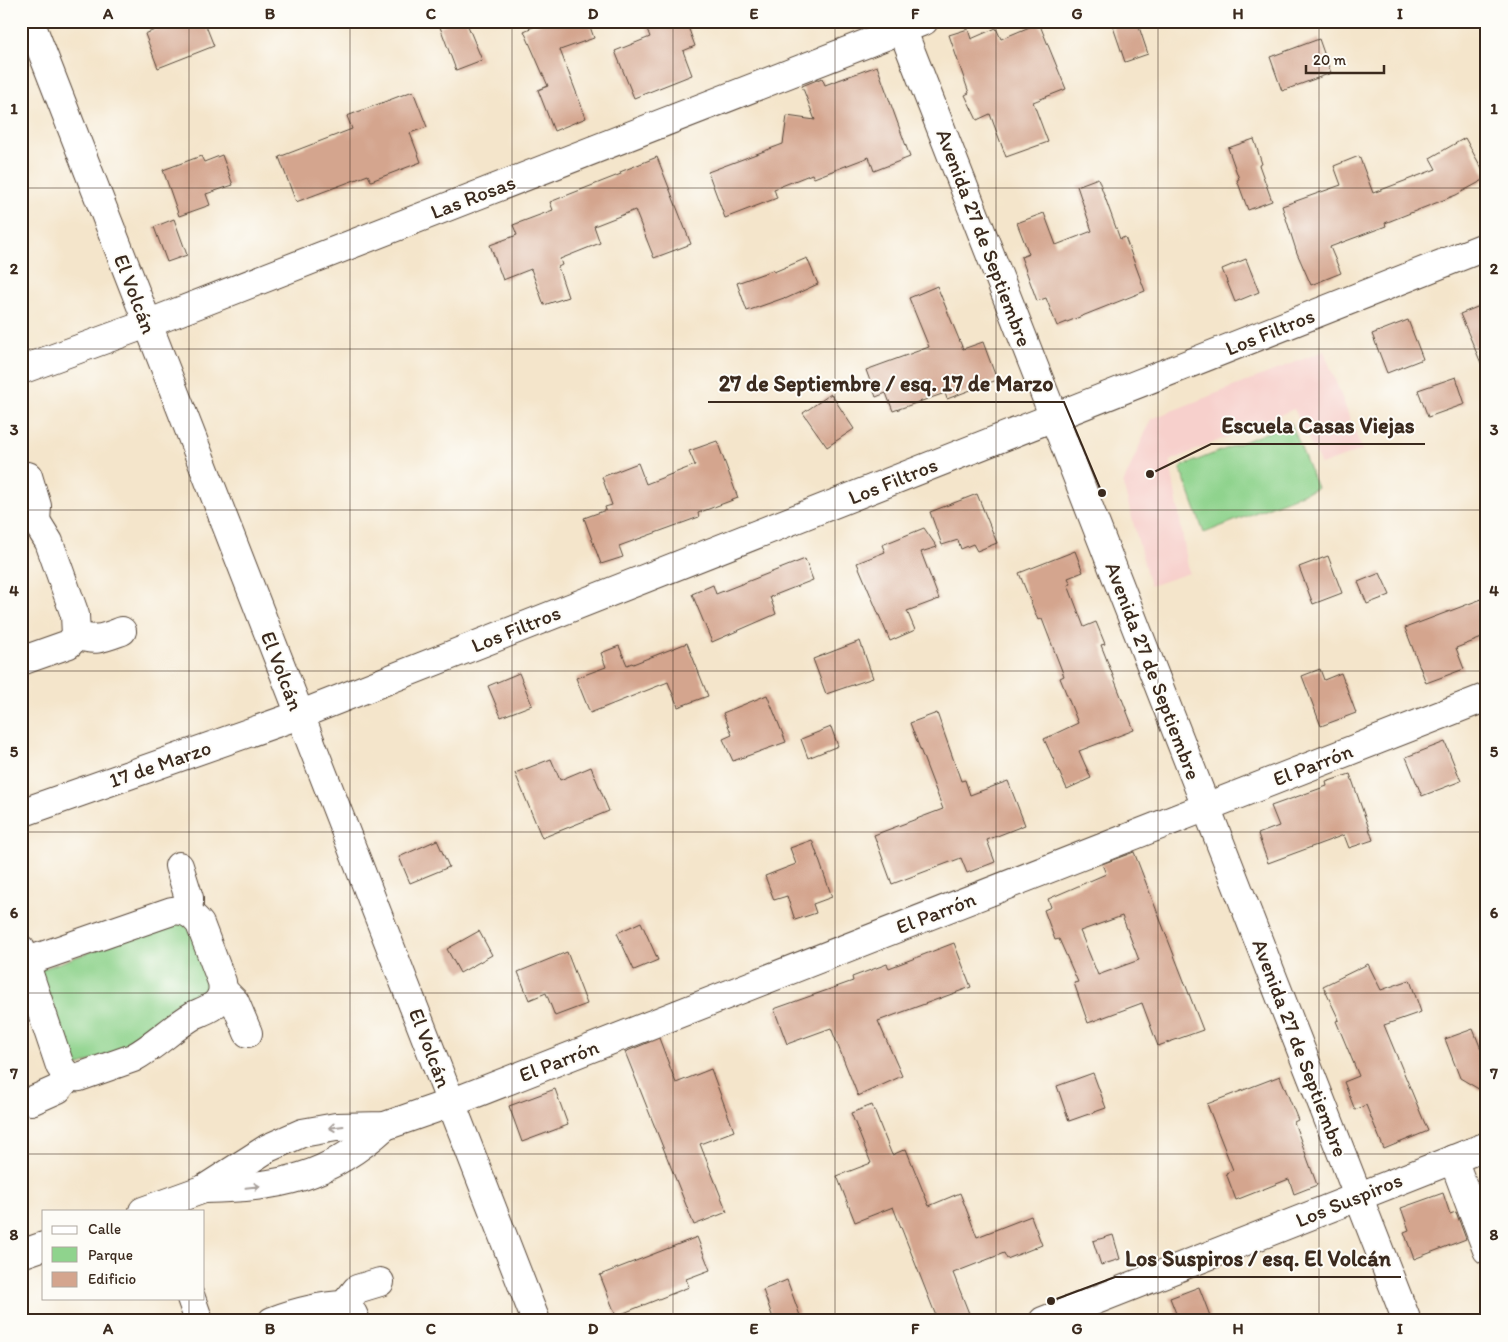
<svg xmlns="http://www.w3.org/2000/svg" width="1508" height="1342" viewBox="0 0 1508 1342" font-family="Itim,sans-serif">
	<style>
		.built { fill: #f7d0cc }
		.green { fill: #8fd38d; stroke: #657e56 }
		.building { fill: #d4a58e; fill-rule: evenodd }
		.lines { fill: none; stroke-linecap: round; stroke-linejoin: round }
		.minor-casing { stroke: #574638; stroke-width: 30 }
		.minor { stroke: #fff; stroke-width: 28 }
		.oneway { stroke: #a79f9a }
		.grid { fill: none; stroke: #3b2a1e; stroke-width: 1; stroke-opacity: 0.55 }
		.labels { text-anchor: middle; stroke-width: 4; stroke-linejoin: round; paint-order: stroke }
		.street-label { font-size: 21px; fill: #3b2a1e; stroke: #fdfcf7 }
		.leader { fill: none; stroke: #3b2a1e; stroke-width: 2 }
		.callout-dot { fill: #3b2a1e; stroke: #fdfcf7; stroke-width: 2 }
		.callout-label { font-size: 22px; text-anchor: middle; font-weight: bold; fill: #3b2a1e; stroke: #fdfcf7; stroke-width: 4; stroke-linejoin: round; paint-order: stroke }
		.neatline { fill: none; stroke: #3b2a1e; stroke-width: 2 }
		.grid-label { font-size: 16px; text-anchor: middle; font-weight: bold; fill: #3b2a1e }
	</style>
	<rect width="100%" height="100%" fill="#fdfcf7"/>
	<filter id="ink" filterUnits="userSpaceOnUse"><feTurbulence type="fractalNoise" baseFrequency=".02" numOctaves="2"/><feDisplacementMap in="SourceGraphic" scale="10" xChannelSelector="R" yChannelSelector="G"/><feConvolveMatrix kernelMatrix="1 2 1 2 8 2 1 2 1" color-interpolation-filters="sRGB"/></filter>
	<filter id="wash" filterUnits="userSpaceOnUse"><feTurbulence type="fractalNoise" baseFrequency=".0096" numOctaves="4" result="noise"/><feDisplacementMap in="SourceGraphic" scale="20" xChannelSelector="R" yChannelSelector="G"/><feGaussianBlur stdDeviation="1.12" result="paint"/><feColorMatrix in="noise" values="0 0 0 0 0 0 0 0 0 0 0 0 0 0 0 0 0 1.4 0 .05"/><feComposite in="paint" operator="in"/></filter>
	<g filter="url(#wash)">
		<rect width="100%" height="100%" fill="#f4e5cb"/>
		<polygon class="built" points="1324,351 1362,450 1321,465 1294,409 1170,461 1189,573 1150,586 1123,484 1151,419"/>
		<g class="green">
			<polygon points="1291,423 1317,488 1204,533 1180,467"/>
			<polygon points="188,917 216,993 180,1001 119,1050 68,1070 34,972"/>
		</g>
		<g id="blocks">
			<g class="building">
				<polygon points="176,21 204,21 214,46 158,68 145,34"/>
				<polygon points="453,21 466,21 482,60 456,70 440,27"/>
				<polygon points="546,21 588,21 594,38 560,50 586,118 554,131 538,90 548,86 524,31"/>
				<polygon points="644,21 686,21 695,46 683,51 692,75 634,98 615,51 650,37"/>
				<polygon points="1111,21 1137,21 1148,54 1125,62"/>
				<polygon points="1039,23 1066,89 1033,102 1048,142 1006,157 990,114 977,120 965,95 969,93 949,35 968,29 971,39 996,28 1001,39"/>
				<polygon points="1319,39 1331,73 1282,91 1270,57"/>
				<polygon points="877,66 910,157 874,171 869,157 814,178 812,174 774,189 777,198 725,218 708,172 783,144 787,116 815,120 802,86 822,78 825,85"/>
				<polygon points="413,91 427,127 410,133 421,162 371,181 368,175 296,202 279,157 352,129 347,116"/>
				<polygon points="1465,138 1487,178 1456,195 1385,223 1386,226 1330,247 1341,273 1311,285 1297,253 1282,206 1341,185 1334,166 1359,156 1373,193 1436,169 1430,158"/>
				<polygon points="1254,139 1262,164 1259,165 1272,201 1248,210 1237,180 1239,179 1228,148"/>
				<polygon points="222,155 233,185 206,194 210,205 179,216 163,170 201,156 204,162"/>
				<polygon points="657,157 691,244 654,258 635,210 594,226 600,243 560,259 562,265 558,267 568,297 544,305 531,269 503,280 490,245 517,235 513,225 553,210 550,202 621,174 620,172"/>
				<polygon points="1098,178 1120,239 1125,237 1145,291 1057,326 1046,298 1037,301 1021,257 1029,254 1017,223 1044,213 1056,245 1092,231 1077,186"/>
				<polygon points="174,219 187,255 167,262 154,227"/>
				<polygon points="807,258 818,284 785,299 784,298 747,311 737,283 773,270 774,272"/>
				<polygon points="1246,259 1259,292 1235,302 1222,269"/>
				<polygon points="937,286 963,349 983,342 997,380 947,399 945,393 893,411 886,393 876,397 866,370 929,347 909,298"/>
				<polygon points="1487,303 1487,377 1460,314"/>
				<polygon points="1408,320 1423,359 1387,373 1372,334"/>
				<polygon points="1456,377 1465,404 1428,417 1418,390"/>
				<polygon points="831,394 854,429 827,447 803,413"/>
				<polygon points="717,441 738,498 698,513 699,517 619,546 623,557 601,564 584,518 606,510 605,507 612,505 602,477 638,463 646,484 695,465 689,451"/>
				<polygon points="977,494 997,543 977,551 973,544 961,549 958,540 942,545 930,512"/>
				<polygon points="924,528 937,547 921,552 939,599 907,611 915,630 890,641 857,563 885,552 882,545"/>
				<polygon points="1075,551 1083,572 1068,578 1071,584 1068,585 1084,627 1096,622 1105,644 1101,645 1134,730 1079,751 1091,778 1067,789 1044,739 1078,723 1060,678 1064,676 1042,619 1038,620 1019,573"/>
				<polygon points="1328,556 1342,593 1313,604 1299,567"/>
				<polygon points="805,559 813,580 770,597 776,614 712,642 692,594 713,585 716,594"/>
				<polygon points="1380,573 1390,595 1367,604 1358,582"/>
				<polygon points="1487,597 1487,636 1456,648 1464,669 1426,683 1405,628"/>
				<polygon points="860,641 873,678 826,694 813,659"/>
				<polygon points="687,643 708,696 678,707 668,682 590,713 576,678 606,667 601,653 619,646 627,665 632,663 633,664"/>
				<polygon points="1320,669 1324,680 1341,673 1356,713 1321,726 1302,676"/>
				<polygon points="519,673 532,705 501,717 488,686"/>
				<polygon points="767,695 786,742 733,761 723,739 732,735 723,713"/>
				<polygon points="937,713 961,781 965,780 970,795 1008,781 1025,825 987,840 995,862 967,873 961,858 892,884 874,835 943,809 910,723"/>
				<polygon points="831,727 838,746 808,758 801,739"/>
				<polygon points="1445,742 1461,781 1422,796 1406,757"/>
				<polygon points="551,759 560,780 591,767 609,811 542,838 515,773"/>
				<polygon points="1350,774 1373,840 1349,848 1344,835 1268,863 1258,834 1279,826 1271,806 1327,786 1326,782"/>
				<polygon points="437,840 449,867 410,883 399,857"/>
				<polygon points="812,840 832,897 813,904 816,913 795,920 787,896 774,900 765,876 796,864 790,848"/>
				<path d="M 1134,852 L 1203,1030 L 1158,1046 L 1142,1003 L 1088,1023 L 1074,983 L 1078,982 L 1059,939 L 1055,940 L 1044,910 L 1051,907 L 1048,899 L 1106,874 L 1102,864 ZM 1122,916 L 1139,960 L 1098,975 L 1080,931 Z"/>
				<polygon points="641,922 658,960 634,970 617,933"/>
				<polygon points="479,931 492,955 460,973 447,949"/>
				<polygon points="954,943 971,987 878,1021 902,1076 858,1096 831,1028 787,1044 774,1009 853,981 852,977 887,964 889,968"/>
				<polygon points="567,952 587,1004 555,1016 546,993 529,1000 518,972"/>
				<polygon points="1368,964 1381,990 1410,980 1421,1012 1384,1025 1428,1131 1384,1149 1366,1105 1355,1110 1344,1082 1359,1076 1336,1021 1339,1020 1323,986"/>
				<polygon points="1473,1029 1487,1064 1487,1094 1460,1078 1445,1039"/>
				<polygon points="659,1038 676,1083 711,1069 734,1131 700,1144 727,1212 694,1225 625,1052"/>
				<polygon points="1093,1073 1106,1108 1069,1121 1057,1086"/>
				<polygon points="1280,1076 1298,1120 1294,1122 1317,1185 1294,1194 1289,1179 1236,1200 1226,1173 1233,1170 1207,1104"/>
				<polygon points="555,1089 568,1125 522,1142 509,1106"/>
				<polygon points="872,1105 892,1155 906,1149 929,1206 960,1193 977,1237 1031,1216 1042,1245 1007,1259 1004,1253 953,1273 972,1321 938,1321 893,1207 855,1222 837,1176 871,1163 851,1113"/>
				<polygon points="1443,1193 1450,1214 1456,1212 1466,1239 1414,1259 1404,1232 1409,1230 1401,1208"/>
				<polygon points="1113,1235 1120,1259 1101,1265 1093,1241"/>
				<polygon points="697,1237 710,1270 686,1279 689,1287 616,1316 600,1275"/>
				<polygon points="787,1280 802,1321 774,1321 763,1290"/>
				<polygon points="1199,1287 1212,1321 1179,1321 1170,1298"/>
			</g>
		</g>
	</g>
	<g filter="url(#ink)">
		<use href="#blocks" fill-opacity="0" stroke="#574638" stroke-width="1"/>
		<g class="lines">
			<defs>
				<g id="minor">
					<polyline points="30,21 536,1321"/>
					<polyline points="899,21 1407,1321"/>
					<polyline points="21,370 147,324 924,21"/>
					<polyline points="28,476 37,506 36,521"/>
					<polyline points="21,518 36,521 49,542 75,615 76,635 69,644 21,661"/>
					<path d="M 76,635 C 96,642 103,638 122,631"/>
					<polyline points="21,813 299,715 1487,246"/>
					<polyline points="179,866 189,898 189,903 186,911"/>
					<path d="M 21,949 L 25,962 L 60,1066 C 65,1074 69,1078 79,1077 L 133,1058 C 155,1046 172,1028 194,1015 C 203,1011 216,1007 220,998 C 223,993 223,988 222,982 L 200,924 C 192,914 185,909 172,911 L 25,962"/>
					<polyline points="223,990 235,1002 248,1033"/>
					<polyline points="31,1101 58,1089 69,1076"/>
					<polyline points="1453,1159 1487,1250"/>
					<path d="M 204,1189 C 280,1187 327,1179 385,1126"/>
					<polyline points="143,1211 204,1189 268,1148 302,1133 336,1127 385,1126 451,1103 1487,697"/>
					<polyline points="21,1254 44,1246"/>
					<polyline points="191,1298 199,1321"/>
					<polyline points="344,1305 357,1289 380,1282"/>
					<path d="M 272,1321 C 296,1312 319,1306 344,1305 L 353,1314 L 356,1321"/>
					<polyline points="1043,1321 1487,1146"/>
				</g>
			</defs>
			<use href="#minor" class="minor-casing"/>
			<use href="#minor" class="minor"/>
		</g>
		<defs><path id="oneway-shaft" d="M-6 0H5M1.5-3L5.5 0L1.5 3" fill="none" stroke-width="1.6" stroke-linecap="round" stroke-linejoin="round" transform="scale(1.25)"/></defs>
		<g class="oneway">
			<use href="#oneway-shaft" transform="translate(336 1127) rotate(173)"/>
			<use href="#oneway-shaft" transform="translate(253 1187) rotate(-6)"/>
		</g>
	</g>
	<path class="grid" d="M 189,21 L 189,1211M 350,21 L 350,1321M 512,21 L 512,1321M 673,21 L 673,1321M 835,21 L 835,1321M 996,21 L 996,1321M 1158,21 L 1158,1321M 1319,21 L 1319,1321M 21,188 L 1487,188M 21,349 L 1487,349M 21,510 L 1487,510M 21,671 L 1487,671M 21,832 L 1487,832M 21,993 L 1487,993M 21,1154 L 1487,1154M 189,1298 L 189,1321"/>
	<g class="labels">
		<g class="street-label">
			<text transform="translate(473 197) rotate(-21)" y="7">Las Rosas</text>
			<text transform="translate(984 238) rotate(69)" y="7">Avenida 27 de Septiembre</text>
			<text transform="translate(135 294) rotate(69)" y="7">El Volcán</text>
			<text transform="translate(1270 332) rotate(-22)" y="7">Los Filtros</text>
			<text transform="translate(893 481) rotate(-22)" y="7">Los Filtros</text>
			<text transform="translate(516 629) rotate(-22)" y="7">Los Filtros</text>
			<text transform="translate(282 671) rotate(69)" y="7">El Volcán</text>
			<text transform="translate(1153 671) rotate(69)" y="7">Avenida 27 de Septiembre</text>
			<text transform="translate(160 764) rotate(-19)" y="7">17 de Marzo</text>
			<text transform="translate(1313 765) rotate(-21)" y="7">El Parrón</text>
			<text transform="translate(936 913) rotate(-21)" y="7">El Parrón</text>
			<text transform="translate(430 1048) rotate(69)" y="7">El Volcán</text>
			<text transform="translate(1300 1048) rotate(69)" y="7">Avenida 27 de Septiembre</text>
			<text transform="translate(559 1061) rotate(-21)" y="7">El Parrón</text>
			<text transform="translate(1349 1200) rotate(-22)" y="7">Los Suspiros</text>
		</g>
	</g>
	<path class="leader" d="M1102 493L1064 402H708M1150 474L1211 444H1425M1051 1301L1115 1277H1401"/>
	<g class="callout-dot">
		<circle cx="1102" cy="493" r="5"/>
		<circle cx="1150" cy="474" r="5"/>
		<circle cx="1051" cy="1301" r="5"/>
	</g>
	<g class="callout-label">
		<text x="886" y="391">27 de Septiembre / esq. 17 de Marzo</text>
		<text x="1318" y="433">Escuela Casas Viejas</text>
		<text x="1258" y="1266">Los Suspiros / esq. El Volcán</text>
	</g>
	<rect width="1508" height="1342" fill="none" stroke="#fdfcf7" stroke-width="55"/>
	<rect x="42" y="1210" width="162" height="90" fill="#fdfcf7" stroke="#afa8a0"/>
	<rect x="52" y="1226" width="25" height="8" fill="#ffffff" stroke="#afa8a0"/>
	<text x="88" y="1234" font-size="15" fill="#3b2a1e">Calle</text>
	<rect x="52" y="1247" width="25" height="15" fill="#8fd38d" stroke="#afa8a0"/>
	<text x="88" y="1260" font-size="15" fill="#3b2a1e">Parque</text>
	<rect x="52" y="1272" width="25" height="15" fill="#d4a58e" stroke="#afa8a0"/>
	<text x="88" y="1284" font-size="15" fill="#3b2a1e">Edificio</text>
	<path d="M1306 65v8h78v-8" fill="none" stroke="#3b2a1e" stroke-width="2.5"/>
	<text x="1313" y="65" font-size="15" fill="#3b2a1e" stroke="#fdfcf7" stroke-width="4" paint-order="stroke">20 m</text>
	<rect x="28" y="28" width="1452" height="1286" class="neatline"/>
	<g class="grid-label">
		<text x="108" y="19">A</text>
		<text x="270" y="19">B</text>
		<text x="431" y="19">C</text>
		<text x="593" y="19">D</text>
		<text x="754" y="19">E</text>
		<text x="915" y="19">F</text>
		<text x="1077" y="19">G</text>
		<text x="1238" y="19">H</text>
		<text x="1400" y="19">I</text>
		<text x="14" y="114">1</text>
		<text x="1494" y="114">1</text>
		<text x="14" y="274">2</text>
		<text x="1494" y="274">2</text>
		<text x="14" y="435">3</text>
		<text x="1494" y="435">3</text>
		<text x="14" y="596">4</text>
		<text x="1494" y="596">4</text>
		<text x="14" y="757">5</text>
		<text x="1494" y="757">5</text>
		<text x="14" y="918">6</text>
		<text x="1494" y="918">6</text>
		<text x="14" y="1079">7</text>
		<text x="1494" y="1079">7</text>
		<text x="14" y="1240">8</text>
		<text x="1494" y="1240">8</text>
		<text x="108" y="1334">A</text>
		<text x="270" y="1334">B</text>
		<text x="431" y="1334">C</text>
		<text x="593" y="1334">D</text>
		<text x="754" y="1334">E</text>
		<text x="915" y="1334">F</text>
		<text x="1077" y="1334">G</text>
		<text x="1238" y="1334">H</text>
		<text x="1400" y="1334">I</text>
	</g>
</svg>
